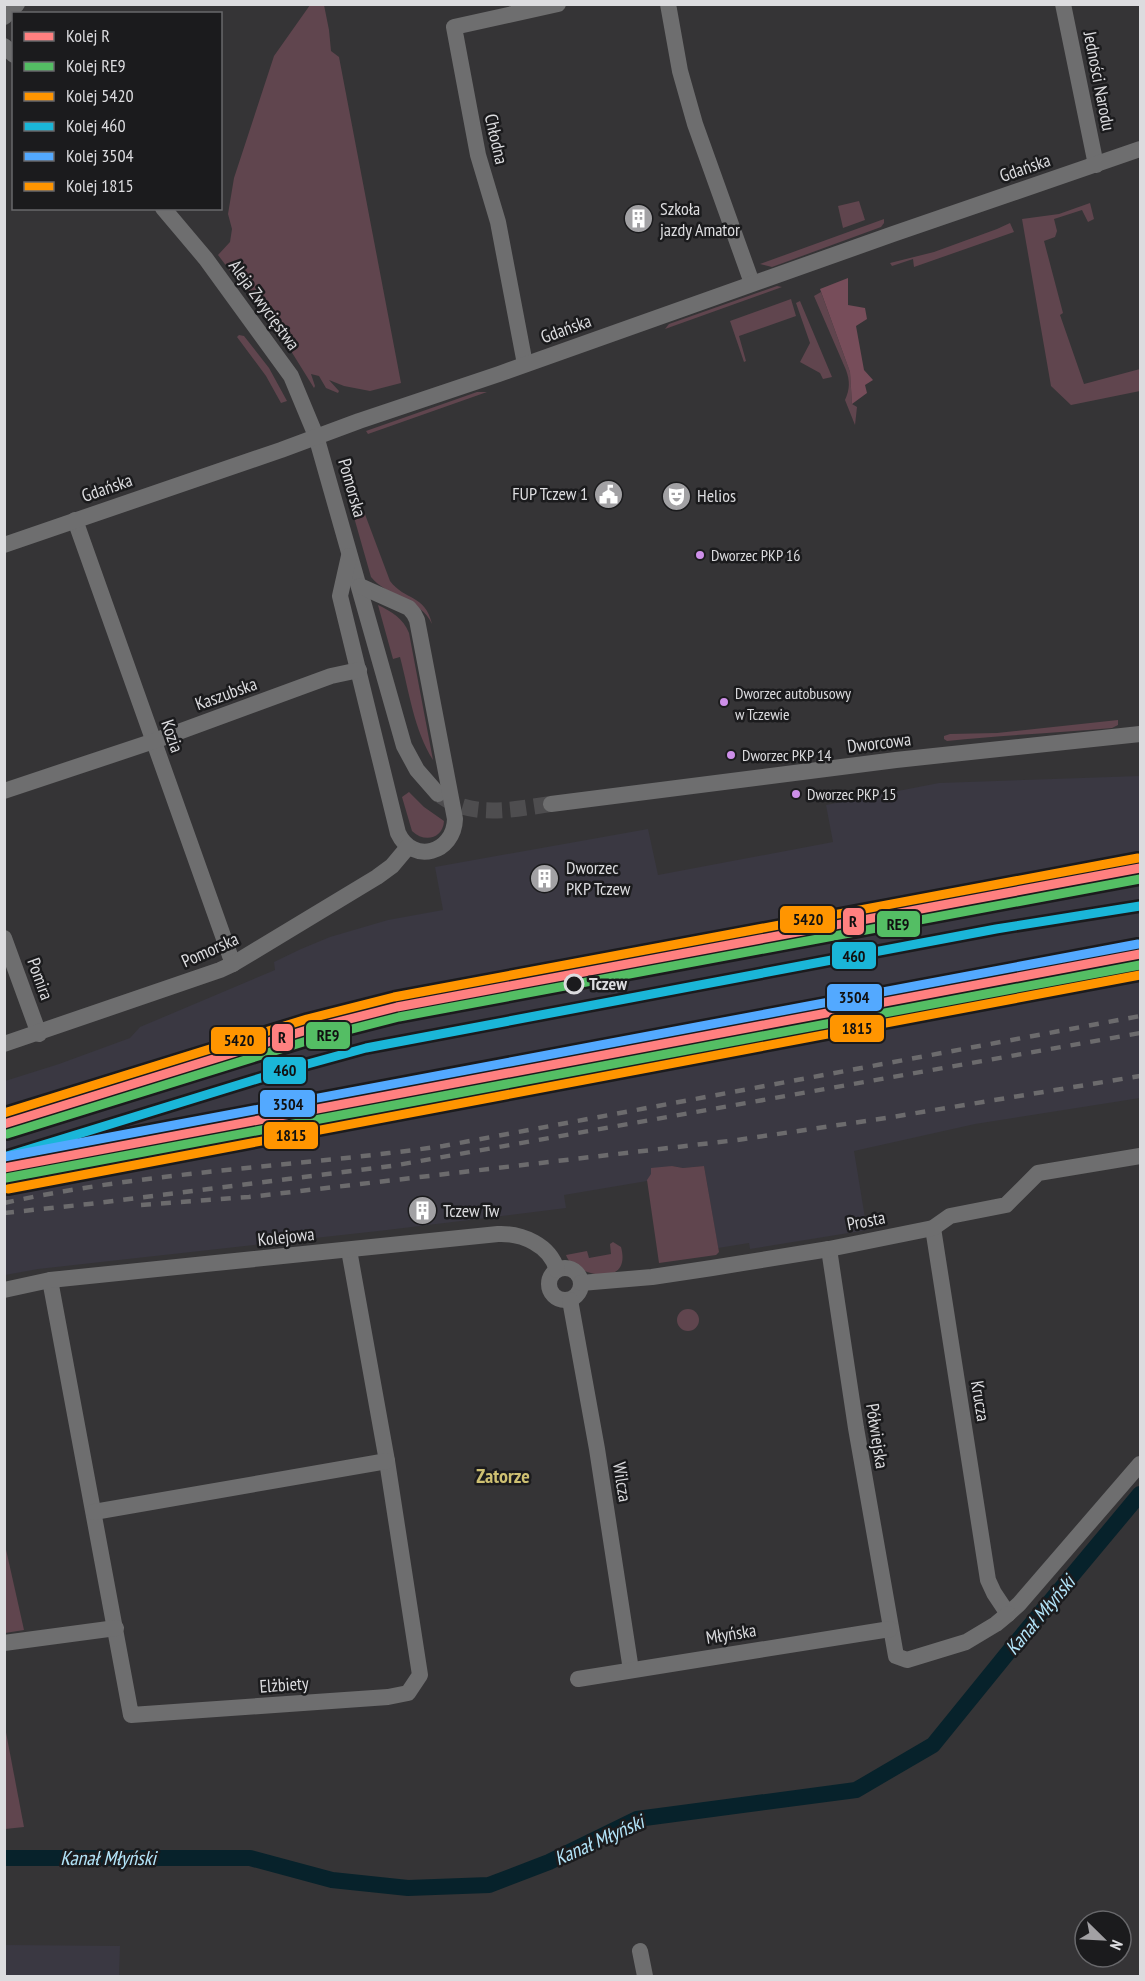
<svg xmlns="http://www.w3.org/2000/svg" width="1145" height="1981" viewBox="0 0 1145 1981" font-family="'PT Sans Narrow',sans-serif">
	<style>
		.built { fill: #3a3842 }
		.green { fill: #60454e }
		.forest { fill: #774d5a }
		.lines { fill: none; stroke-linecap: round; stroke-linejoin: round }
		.canal { stroke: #07222b; stroke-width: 16 }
		.minor-tunnel { stroke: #4e4d4f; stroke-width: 16; stroke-dasharray: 16 8; stroke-linecap: butt }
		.minor { stroke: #6e6e6f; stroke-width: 16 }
		.rail { stroke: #6c6b6d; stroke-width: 4.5; stroke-dasharray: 10 10; stroke-linecap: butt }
		.rail-1-casing { stroke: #1b1b1d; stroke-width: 14 }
		.rail-2-casing { stroke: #1b1b1d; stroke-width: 14 }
		.rail-3-casing { stroke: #1b1b1d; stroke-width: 14 }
		.rail-4-casing { stroke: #1b1b1d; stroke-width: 14 }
		.rail-5-casing { stroke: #1b1b1d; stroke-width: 14 }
		.rail-6-casing { stroke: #1b1b1d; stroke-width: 14 }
		.rail-1 { stroke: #ff8080; stroke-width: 9 }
		.rail-2 { stroke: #54be64; stroke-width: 9 }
		.rail-3 { stroke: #ff9500; stroke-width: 9 }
		.rail-4 { stroke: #1ab6d8; stroke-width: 9 }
		.rail-5 { stroke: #53a9ff; stroke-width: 9 }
		.rail-6 { stroke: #ff9500; stroke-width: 9 }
		.bus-dot { fill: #ce8fe9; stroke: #1b1b1d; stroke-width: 2 }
		.stop-dot { fill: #1b1b1d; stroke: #dcdcdf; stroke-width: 3 }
		.labels { text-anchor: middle; stroke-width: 5; stroke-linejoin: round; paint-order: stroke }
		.bus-label { font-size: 16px; fill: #dcdcdf; stroke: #1b1b1d; text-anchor: start }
		.street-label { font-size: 18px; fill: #dcdcdf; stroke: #1b1b1d }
		.poi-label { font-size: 18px; fill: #dcdcdf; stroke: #1b1b1d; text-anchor: start }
		.stop-label { font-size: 18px; font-weight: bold; fill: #dcdcdf; stroke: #1b1b1d; text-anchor: start }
		.neighbourhood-label { font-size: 20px; font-weight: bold; fill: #cec072; stroke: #1b1b1d }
		.water-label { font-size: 20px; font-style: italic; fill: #b2e4f9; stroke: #1b1b1d }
		.line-badge { stroke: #1b1b1d; stroke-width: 2 }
		.pale-badge-label { font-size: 16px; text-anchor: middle; font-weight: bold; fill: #111 }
	</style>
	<rect width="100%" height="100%" fill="#353436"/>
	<g class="built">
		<polygon points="1140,776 1140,1098 975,1124 854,1151 867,1230 750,1249 749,1243 718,1248 704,1166 683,1168 672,1166 652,1174 647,1181 564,1195 566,1208 387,1230 38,1269 5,1275 5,1081 59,1064 130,1038 140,1027 275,970 274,962 301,949 330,937 388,920 443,910 435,867 648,829 658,875 833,842 826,805 939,783"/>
		<polygon points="5,1945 120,1946 119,1976 5,1976"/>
	</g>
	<g class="green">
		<polygon points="310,5 324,5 329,30 331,51 339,57 401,383 370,391 344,386 329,380 339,391 338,393 326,388 319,376 311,374 315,386 314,388 291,351 218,255 230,242 232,229 228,214 234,178 274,56"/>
		<polygon points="859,201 865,220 843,228 838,206"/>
		<polygon points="1090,203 1094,219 1088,222 1082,210 1054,219 1057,231 1055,237 1044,241 1063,313 1060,315 1084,384 1140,369 1140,391 1071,405 1051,386 1022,219 1059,214"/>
		<polygon points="884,219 884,223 881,227 772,267 760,264"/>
		<polygon points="1010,223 1014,232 914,267 913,259 892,266 890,263 934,252 997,229"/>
		<polygon points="777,286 782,287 665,329 669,324"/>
		<path d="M 821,292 L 850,372 L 852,404 L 857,407 L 855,425 L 845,400 C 850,389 850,381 846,370 L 814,296 Z"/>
		<polygon points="791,299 796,316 739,336 746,361 744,362 730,321"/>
		<polygon points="800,301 832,377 823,379 820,373 800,362 810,343 796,303"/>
		<polygon points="239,335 244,336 269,368 287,401 281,403 266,376 237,337"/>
		<polygon points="477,392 487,392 368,434 366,431"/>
		<path d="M 342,475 L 351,477 L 390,581 C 405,601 425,594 432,624 C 421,599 387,597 371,577 Z"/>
		<path d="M 378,605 C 392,612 403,618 409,633 L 433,760 C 414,730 409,691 400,657 L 393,659 Z"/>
		<path d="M 1118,720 L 1118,725 L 1112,728 C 1057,733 1002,735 947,741 L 944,739 L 944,736 L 950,734 L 997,733 Z"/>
		<path d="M 409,792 L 424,807 L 444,821 C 443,839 424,843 412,831 L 402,797 Z"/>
		<polygon points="672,1166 683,1168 704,1166 719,1252 716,1255 659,1263 647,1180 651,1174 651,1168"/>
		<path d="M 613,1242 L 621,1247 C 633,1291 571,1274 566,1255 L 587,1251 L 589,1258 L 611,1254 L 610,1244 Z"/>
		<circle cx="688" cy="1320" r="11"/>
		<polygon points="5,1545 24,1630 5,1633 4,1633"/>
		<polygon points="4,1722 24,1827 5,1829 4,1829"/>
	</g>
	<polygon class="forest" points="848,278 848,305 865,308 867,319 856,326 864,370 873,380 865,385 867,393 852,404 850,372 820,289"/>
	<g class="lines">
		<polyline class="canal" points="4,1858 250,1858 332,1880 408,1888 489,1885 549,1862 637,1819 856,1790 933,1745 1019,1639 1140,1494"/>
		<path class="minor-tunnel" d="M 441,796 C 473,819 515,809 551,804"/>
		<g class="minor">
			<polyline points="668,4 680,71 695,124 752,283"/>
			<polyline points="1063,4 1096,165"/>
			<polyline points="4,17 17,4"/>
			<polyline points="4,46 14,55"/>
			<polyline points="163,208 206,259 291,376 316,436 404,746 417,770 438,794"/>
			<polyline points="525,364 498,222 478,155 454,27 558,4"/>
			<polyline points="75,520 233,964"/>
			<polyline points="4,545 281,450 359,421 499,374 893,234 1140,149"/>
			<path d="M 349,556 L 340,596 L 398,833 C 413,865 454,853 455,819 L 417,620 L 414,614 L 409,608 L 360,586"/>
			<polyline points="4,791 154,741 331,676 359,670"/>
			<polyline points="551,804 896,760 1140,734"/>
			<polyline points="4,938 39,1034"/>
			<polyline points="4,1044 220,970 233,964 377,877 392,866 408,847"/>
			<polyline points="933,1228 988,1580 994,1593 1008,1614 1019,1604 1140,1464"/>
			<polyline points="829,1249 856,1428 896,1656 907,1660 966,1642 996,1624 1008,1614"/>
			<circle cx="565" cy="1284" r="16"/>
			<polyline points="50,1280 131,1715 388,1697 408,1693 420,1675 387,1461 349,1250"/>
			<polyline points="581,1283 652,1277 712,1268 829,1249 933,1228 950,1216 1006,1205 1038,1173 1140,1156"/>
			<path d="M 4,1290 L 50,1280 L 498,1234 C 522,1233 550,1245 557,1270"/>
			<polyline points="570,1300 597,1449 631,1670"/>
			<polyline points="94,1512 387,1461"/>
			<polyline points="4,1643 116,1628"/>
			<polyline points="578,1679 890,1629"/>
			<polyline points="640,1951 645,1976"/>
		</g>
		<g class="rail">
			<polyline points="4,1135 287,1048 407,1017 1140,880"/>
			<path d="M 4,1203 C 149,1171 297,1167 443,1146 L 1140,1016"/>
			<polyline points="141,1205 249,1197 737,1140 886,1118 1140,1076"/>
			<polyline points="4,1213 89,1204 392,1166 1140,1033"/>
		</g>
		<defs>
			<g id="rail-1">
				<polyline points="4,1124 310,1029 397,1007 1140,868"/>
				<polyline points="4,1168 1140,954"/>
			</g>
			<g id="rail-2">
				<polyline points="7,1134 313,1039 399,1017 1140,879"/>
				<polyline points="6,1178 1140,965"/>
			</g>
			<polyline id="rail-3" points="4,1113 307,1019 394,997 1138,858"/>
			<polyline id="rail-4" points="7,1156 293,1068 366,1048 996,929 1140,906"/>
			<polyline id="rail-5" points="4,1157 1138,944"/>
			<polyline id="rail-6" points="8,1189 1140,975"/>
		</defs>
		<use href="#rail-1" class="rail-1-casing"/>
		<use href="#rail-2" class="rail-2-casing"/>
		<use href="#rail-3" class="rail-3-casing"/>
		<use href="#rail-4" class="rail-4-casing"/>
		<use href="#rail-5" class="rail-5-casing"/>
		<use href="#rail-6" class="rail-6-casing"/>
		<use href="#rail-1" class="rail-1"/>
		<use href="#rail-2" class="rail-2"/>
		<use href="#rail-3" class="rail-3"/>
		<use href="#rail-4" class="rail-4"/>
		<use href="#rail-5" class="rail-5"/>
		<use href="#rail-6" class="rail-6"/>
	</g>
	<defs>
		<symbol id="building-disc" viewBox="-11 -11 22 22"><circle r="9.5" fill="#a2a1a4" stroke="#1b1b1d"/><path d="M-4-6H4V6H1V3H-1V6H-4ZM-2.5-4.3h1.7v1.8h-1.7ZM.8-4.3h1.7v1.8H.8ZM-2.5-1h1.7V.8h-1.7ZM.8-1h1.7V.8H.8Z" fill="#fff"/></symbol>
		<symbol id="civic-disc" viewBox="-11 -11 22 22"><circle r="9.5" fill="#a2a1a4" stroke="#1b1b1d"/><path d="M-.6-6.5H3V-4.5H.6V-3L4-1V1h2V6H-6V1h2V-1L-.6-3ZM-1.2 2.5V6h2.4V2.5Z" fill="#fff"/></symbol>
		<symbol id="theatre-disc" viewBox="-11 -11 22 22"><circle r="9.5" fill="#a2a1a4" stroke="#1b1b1d"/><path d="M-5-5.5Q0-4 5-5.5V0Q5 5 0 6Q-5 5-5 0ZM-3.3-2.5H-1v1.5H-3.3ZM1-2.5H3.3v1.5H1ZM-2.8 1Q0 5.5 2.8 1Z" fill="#fff"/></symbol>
	</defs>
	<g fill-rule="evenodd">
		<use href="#building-disc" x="622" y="202" width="33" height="33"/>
		<use href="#civic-disc" x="592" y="478" width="33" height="33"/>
		<use href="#theatre-disc" x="660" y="480" width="33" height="33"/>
		<use href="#building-disc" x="528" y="862" width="33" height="33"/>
		<use href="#building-disc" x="406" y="1194" width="33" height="33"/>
	</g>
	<g class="bus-dot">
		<circle cx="700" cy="555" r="5"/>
		<circle cx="724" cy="702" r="5"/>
		<circle cx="731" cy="755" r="5"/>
		<circle cx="796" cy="794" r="5"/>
	</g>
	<circle class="stop-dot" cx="574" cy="984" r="9"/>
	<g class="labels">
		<g class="bus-label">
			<text x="711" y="561">Dworzec PKP 16</text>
			<text x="735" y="699">Dworzec autobusowy<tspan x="735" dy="21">w Tczewie</tspan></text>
			<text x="742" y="761">Dworzec PKP 14</text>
			<text x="807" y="800">Dworzec PKP 15</text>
		</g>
		<g class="street-label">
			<text transform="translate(1099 81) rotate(79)" y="6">Jedności Narodu</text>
			<text transform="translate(496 139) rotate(77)" y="6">Chłodna</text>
			<text transform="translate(1025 168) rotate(-19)" y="6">Gdańska</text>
			<text transform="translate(264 305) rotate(54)" y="6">Aleja Zwycięstwa</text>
			<text transform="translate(566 329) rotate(-20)" y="6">Gdańska</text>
			<text transform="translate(107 488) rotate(-19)" y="6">Gdańska</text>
			<text transform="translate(352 488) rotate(74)" y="6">Pomorska</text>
			<text transform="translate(226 694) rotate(-20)" y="6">Kaszubska</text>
			<text transform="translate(172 736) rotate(71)" y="6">Kozia</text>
			<text transform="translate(879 743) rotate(-7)" y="6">Dworcowa</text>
			<text transform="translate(210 950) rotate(-24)" y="6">Pomorska</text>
			<text transform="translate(40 979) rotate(70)" y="6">Pomira</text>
			<text transform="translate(866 1221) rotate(-11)" y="6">Prosta</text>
			<text transform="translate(286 1237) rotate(-6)" y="6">Kolejowa</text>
			<text transform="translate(980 1401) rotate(81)" y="6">Krucza</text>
			<text transform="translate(877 1436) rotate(81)" y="6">Półwiejska</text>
			<text transform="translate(622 1482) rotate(81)" y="6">Wilcza</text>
			<text transform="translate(731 1634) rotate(-9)" y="6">Młyńska</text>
			<text transform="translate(284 1685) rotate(-4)" y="6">Elżbiety</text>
		</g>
		<g class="poi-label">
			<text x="660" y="215">Szkoła<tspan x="660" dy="21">jazdy Amator</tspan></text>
			<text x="588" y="500" text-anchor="end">FUP Tczew 1</text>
			<text x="697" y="502">Helios</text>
			<text x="566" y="874">Dworzec<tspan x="566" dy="21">PKP Tczew</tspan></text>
			<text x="443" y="1217">Tczew Tw</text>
		</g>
		<g class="stop-label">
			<text x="589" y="990">Tczew</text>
		</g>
		<g class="neighbourhood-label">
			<text x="503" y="1483">Zatorze</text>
		</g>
		<g class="water-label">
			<text transform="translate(1040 1615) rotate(-50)" y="7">Kanał Młyński</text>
			<text transform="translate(599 1840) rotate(-24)" y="7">Kanał Młyński</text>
			<text x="108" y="1865">Kanał Młyński</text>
		</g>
	</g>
	<g class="line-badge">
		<rect x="779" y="905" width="57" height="29" rx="6" fill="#ff9500"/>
		<rect x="842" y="907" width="23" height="29" rx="6" fill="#ff8080"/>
		<rect x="876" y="910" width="45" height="28" rx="6" fill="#54be64"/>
		<rect x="831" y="941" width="46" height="29" rx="6" fill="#1ab6d8"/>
		<rect x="826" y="983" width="57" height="29" rx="6" fill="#53a9ff"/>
		<rect x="829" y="1014" width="56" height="29" rx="6" fill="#ff9500"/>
		<rect x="305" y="1021" width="46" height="29" rx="6" fill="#54be64"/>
		<rect x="271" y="1023" width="23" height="29" rx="6" fill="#ff8080"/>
		<rect x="210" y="1026" width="57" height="29" rx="6" fill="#ff9500"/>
		<rect x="262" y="1056" width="45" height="29" rx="6" fill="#1ab6d8"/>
		<rect x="259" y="1089" width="57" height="29" rx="6" fill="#53a9ff"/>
		<rect x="263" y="1121" width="56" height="29" rx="6" fill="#ff9500"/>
	</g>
	<g class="pale-badge-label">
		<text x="808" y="925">5420</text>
		<text x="853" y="927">R</text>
		<text x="898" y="930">RE9</text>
		<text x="854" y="962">460</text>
		<text x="854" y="1003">3504</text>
		<text x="857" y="1034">1815</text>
		<text x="328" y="1041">RE9</text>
		<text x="282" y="1043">R</text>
		<text x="239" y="1046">5420</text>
		<text x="285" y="1076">460</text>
		<text x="288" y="1110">3504</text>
		<text x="291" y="1141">1815</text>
	</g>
	<rect width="1145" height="1981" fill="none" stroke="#dcdcdf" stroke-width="12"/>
	<rect x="12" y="12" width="210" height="198" fill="#1b1b1d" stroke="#68686b" stroke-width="1.5"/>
	<rect x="24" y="32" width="30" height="9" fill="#ff8080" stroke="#68686b" stroke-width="1.5"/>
	<text x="66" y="42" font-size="18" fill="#dcdcdf">Kolej R</text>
	<rect x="24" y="62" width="30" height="9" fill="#54be64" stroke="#68686b" stroke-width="1.5"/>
	<text x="66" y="72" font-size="18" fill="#dcdcdf">Kolej RE9</text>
	<rect x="24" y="92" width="30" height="9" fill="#ff9500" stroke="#68686b" stroke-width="1.5"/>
	<text x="66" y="102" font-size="18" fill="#dcdcdf">Kolej 5420</text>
	<rect x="24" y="122" width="30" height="9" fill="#1ab6d8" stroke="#68686b" stroke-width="1.5"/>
	<text x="66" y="132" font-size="18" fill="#dcdcdf">Kolej 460</text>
	<rect x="24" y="152" width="30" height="9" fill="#53a9ff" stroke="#68686b" stroke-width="1.5"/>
	<text x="66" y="162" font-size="18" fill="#dcdcdf">Kolej 3504</text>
	<rect x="24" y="182" width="30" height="9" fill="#ff9500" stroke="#68686b" stroke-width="1.5"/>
	<text x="66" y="192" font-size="18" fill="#dcdcdf">Kolej 1815</text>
	<g transform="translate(1103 1939) rotate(114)"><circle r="28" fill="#1b1b1d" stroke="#68686b" stroke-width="1.5"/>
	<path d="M0-4.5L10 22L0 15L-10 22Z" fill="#a2a1a4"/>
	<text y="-9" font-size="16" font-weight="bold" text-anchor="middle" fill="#dcdcdf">N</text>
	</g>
</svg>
